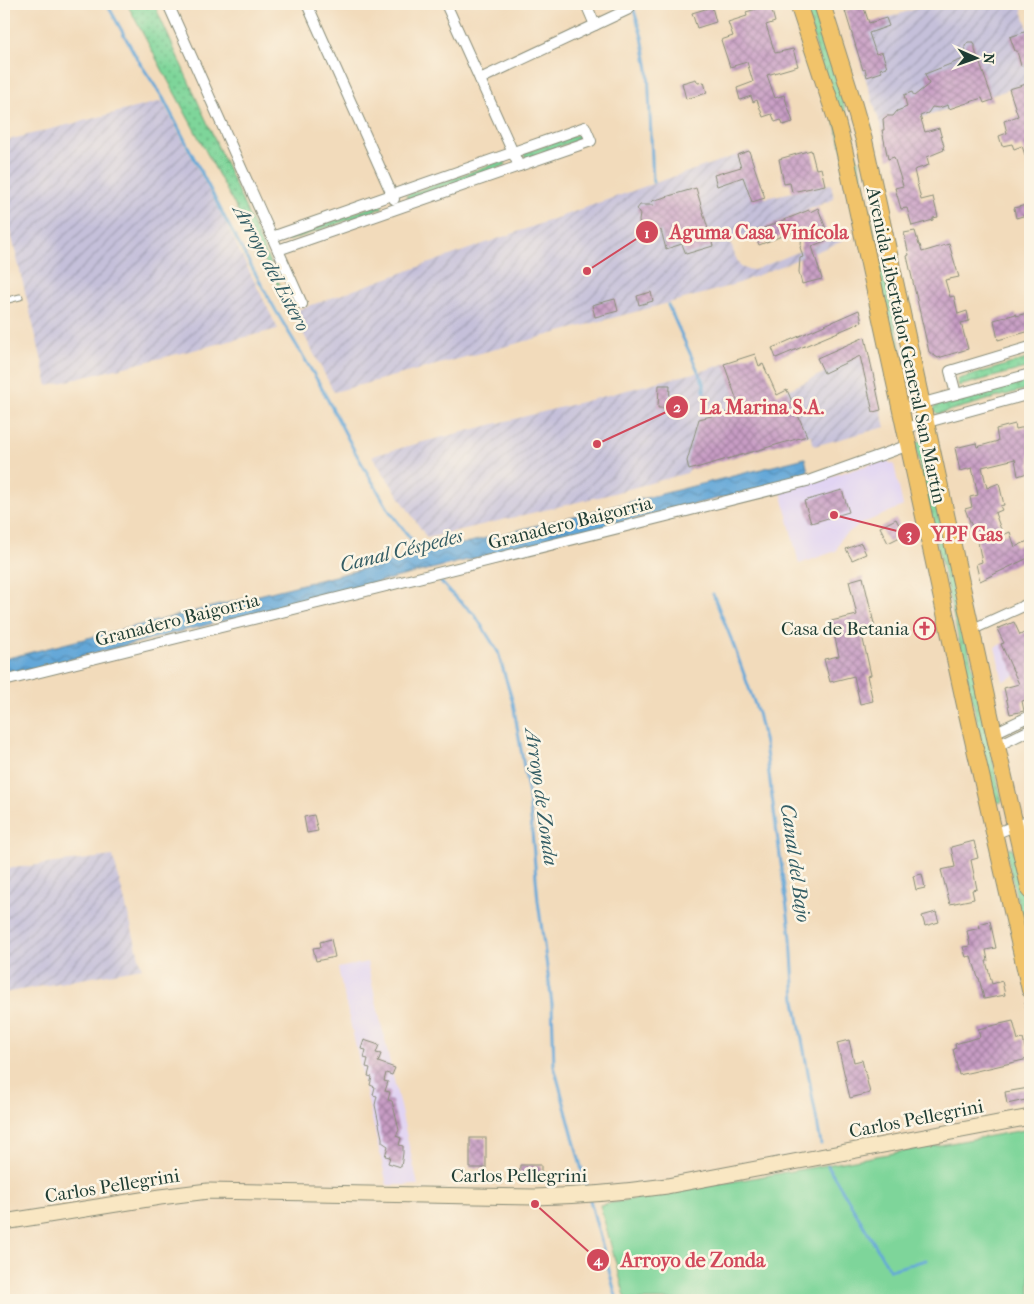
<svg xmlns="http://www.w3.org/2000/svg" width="1034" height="1304" viewBox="0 0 1034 1304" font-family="'IM FELL French Canon',serif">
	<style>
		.built { fill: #e1d4f3 }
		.industrial { fill: url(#industrial-furrows) }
		.grass { fill: url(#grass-dots); stroke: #4e8967 }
		.garden { fill: #7ed59a; stroke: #4e8967 }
		.water { fill: url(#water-waves); stroke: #417286 }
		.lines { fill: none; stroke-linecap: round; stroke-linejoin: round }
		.stream { stroke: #63a7d8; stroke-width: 3 }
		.building { fill: url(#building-cross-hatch) }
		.service-casing { stroke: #888c78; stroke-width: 7 }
		.minor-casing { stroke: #888c78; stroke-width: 12 }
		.secondary-casing { stroke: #888c78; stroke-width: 17 }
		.primary-casing { stroke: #888c78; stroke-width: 18 }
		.path { stroke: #888c78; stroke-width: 2; stroke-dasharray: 4 4; stroke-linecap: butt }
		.service { stroke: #fff; stroke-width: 5 }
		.minor { stroke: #fff; stroke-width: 10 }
		.secondary { stroke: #f9e7c3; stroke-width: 15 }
		.primary { stroke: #f1c36a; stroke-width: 16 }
		.labels { text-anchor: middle; stroke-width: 5; stroke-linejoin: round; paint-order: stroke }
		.street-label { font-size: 19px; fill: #1f3d34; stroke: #fcf5e5 }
		.poi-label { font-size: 19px; fill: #1f3d34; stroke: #fcf5e5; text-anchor: end }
		.water-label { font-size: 20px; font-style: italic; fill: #335d65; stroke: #fcf5e5 }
		.leader { fill: none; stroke: #d1495b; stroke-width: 2 }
		.callout-dot { fill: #d1495b; stroke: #fcf5e5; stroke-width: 2 }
		.mark-label { font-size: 15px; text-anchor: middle; font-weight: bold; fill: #fff }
		.callout-label { font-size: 20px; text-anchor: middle; font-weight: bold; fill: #d1495b; stroke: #fcf5e5; stroke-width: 5; stroke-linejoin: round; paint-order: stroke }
	</style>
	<defs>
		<pattern id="industrial-furrows" width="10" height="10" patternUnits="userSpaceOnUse" patternTransform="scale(1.25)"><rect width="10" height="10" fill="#c5c0da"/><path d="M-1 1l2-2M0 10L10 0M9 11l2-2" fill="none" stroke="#9f9db2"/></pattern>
		<pattern id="grass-dots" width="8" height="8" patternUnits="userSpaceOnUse" patternTransform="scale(1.25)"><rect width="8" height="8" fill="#7ed59a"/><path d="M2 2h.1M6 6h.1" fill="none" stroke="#67ae7e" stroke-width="1.8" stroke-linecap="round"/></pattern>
		<pattern id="water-waves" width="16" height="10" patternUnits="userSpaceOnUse" patternTransform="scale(1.25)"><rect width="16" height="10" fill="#63a7d8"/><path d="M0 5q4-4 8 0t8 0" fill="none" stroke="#5189b0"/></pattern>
		<pattern id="building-cross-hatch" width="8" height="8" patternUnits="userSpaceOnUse" patternTransform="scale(1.25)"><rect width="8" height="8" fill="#c79cc4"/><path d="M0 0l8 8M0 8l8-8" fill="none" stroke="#a180a0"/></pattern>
	</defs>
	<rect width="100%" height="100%" fill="#fcf5e5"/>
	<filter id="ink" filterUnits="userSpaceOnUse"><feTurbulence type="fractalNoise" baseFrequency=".02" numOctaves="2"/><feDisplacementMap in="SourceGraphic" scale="10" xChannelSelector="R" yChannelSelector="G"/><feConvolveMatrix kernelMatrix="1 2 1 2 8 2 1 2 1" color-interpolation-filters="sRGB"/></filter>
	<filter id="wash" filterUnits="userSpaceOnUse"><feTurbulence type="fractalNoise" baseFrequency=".0096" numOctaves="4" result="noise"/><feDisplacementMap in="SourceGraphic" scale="20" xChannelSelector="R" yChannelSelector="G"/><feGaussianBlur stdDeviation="1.12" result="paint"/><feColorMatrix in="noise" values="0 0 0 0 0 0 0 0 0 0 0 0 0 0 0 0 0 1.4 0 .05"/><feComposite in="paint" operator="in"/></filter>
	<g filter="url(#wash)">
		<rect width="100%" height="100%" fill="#f2dbbb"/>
		<g class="built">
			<polygon points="885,460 894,465 903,506 861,524 842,537 836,551 799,564 781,491"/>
			<polygon points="1030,630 1030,669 1003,681 995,647"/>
			<polygon points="367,962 418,1185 387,1185 338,968"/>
		</g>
		<g class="industrial">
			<polygon points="930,4 1020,4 1030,35 1030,83 882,130 850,30"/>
			<polygon points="162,101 225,222 278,329 48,386 4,205 4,141"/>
			<polygon points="749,151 765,198 831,184 834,199 730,242 736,258 741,267 746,269 754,270 842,234 843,241 736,284 706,293 334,392 292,312 649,185"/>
			<polygon points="868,352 885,427 814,446 811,435 689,470 687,473 603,496 427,538 372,456 423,442 578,403 661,381 703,371 755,354 771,398"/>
			<polygon points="113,856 142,968 4,993 4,869"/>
		</g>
		<g class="grass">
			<polygon points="127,4 154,4 292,312"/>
			<polygon points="805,4 813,4 849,121 904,364 897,365"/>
			<polygon points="579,134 580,136 580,139 526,158 524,155 525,153"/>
			<polygon points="504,160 506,165 408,199 406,197 407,195"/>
			<polygon points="380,204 382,206 382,208 288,241 286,239 287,237"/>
			<polygon points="1030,358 1030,367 959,386 957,380 959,379"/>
			<polygon points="1030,379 1030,388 938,414 934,411 934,408 936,405"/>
			<polygon points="919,441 923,443 1002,801 1000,803 995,801 915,445 916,443"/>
			<polygon points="1011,848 1015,851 1030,919 1030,959 1006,851 1008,849"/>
		</g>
		<polygon class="garden" points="1030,1129 1030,1300 626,1300 600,1205"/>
		<polygon class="water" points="805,458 809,476 366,585 4,676 4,659"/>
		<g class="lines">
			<g class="stream">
				<polyline points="107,4 138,60 163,98 227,222 276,311 319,383 354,450 390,512 414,543"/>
				<polyline points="632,4 642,37 648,69 653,182"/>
				<polyline points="668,305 704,384 704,391"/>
				<polyline points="441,582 450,592 475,615 498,652 513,703 529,796 538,901 552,1004 554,1066 587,1189"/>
				<polyline points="713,594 732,641 758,713 765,744 791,938 795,1001 821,1144"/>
				<polyline points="828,1166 890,1270 926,1260"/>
				<polyline points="590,1200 617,1300"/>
			</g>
		</g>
		<g id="blocks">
			<g class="building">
				<polygon points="754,4 788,4 788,6 772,11 775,22 766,25 775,53 793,49 798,66 767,75 775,98 784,95 793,122 783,125 781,120 775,122 772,114 763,117 757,100 753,102 751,96 740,100 737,88 753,82 747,62 730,67 721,40 733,36 728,22 747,16 746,12 756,9"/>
				<polygon points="863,5 869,23 886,18 889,26 869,33 876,54 882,52 887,67 880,69 882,72 867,77 865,69 863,70 845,11"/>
				<polygon points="712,7 716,22 697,28 692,13"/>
				<polygon points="1030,30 1030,63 1021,66 1017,51 1015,51 1010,37"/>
				<polygon points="968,42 973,42 975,45 975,50 993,100 984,103 982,98 949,109 948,105 939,108 932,107 928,113 920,116 925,132 939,128 944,146 943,147 944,150 927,157 929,165 914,170 921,200 933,197 938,217 933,218 933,220 912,226 907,208 901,209 895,188 903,186 894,157 888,159 882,130 884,130 883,119 887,116 893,116 897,111 907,107 904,95 912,92 914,96 929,84 925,74 966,58 965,46"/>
				<polygon points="696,79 698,83 704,82 707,93 686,99 682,83"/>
				<polygon points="1030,83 1030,167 1029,167 1022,146 1014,149 1012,144 1002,146 999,136 1007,133 1004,121 1018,116 1009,89"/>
				<polygon points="811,150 816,169 821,168 825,185 792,192 790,183 784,184 779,159"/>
				<polygon points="749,151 765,198 752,202 743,177 717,186 714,175 741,167 737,155"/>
				<polygon points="696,188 713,246 686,254 682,244 666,249 661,230 653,237 650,234 642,238 639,221 640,214 637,209 640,205 653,205 652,201"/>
				<polygon points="1030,204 1030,214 1016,218 1014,208"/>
				<polygon points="818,208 830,239 812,246 822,279 802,284 799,272 800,258 803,257 800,247 801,246 802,228 759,245 754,232 809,210 810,212"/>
				<polygon points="915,231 919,245 920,245 922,252 949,244 959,277 945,280 950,297 954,296 958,314 967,311 969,321 961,323 968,349 938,358 929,352 907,256 909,255 904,233"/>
				<polygon points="651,292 653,301 639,305 637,296"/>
				<polygon points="615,299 618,311 595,317 592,305"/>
				<polygon points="859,310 862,322 776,358 772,348"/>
				<polygon points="1027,313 1030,331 998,340 994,320 1016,314 1016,316"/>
				<polygon points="865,337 881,410 873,412 860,356 824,373 817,358"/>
				<polygon points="755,354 759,366 763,364 777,395 787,390 807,436 689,470 687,461 699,419 740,409 724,364"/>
				<polygon points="659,385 670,385 669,408 658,408"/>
				<polygon points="1015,424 1016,429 1030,426 1030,472 1018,476 1015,459 982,467 987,488 999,483 1004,505 1000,506 1002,510 995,513 1003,535 1010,532 1015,547 1030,540 1030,557 980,581 976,564 982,562 975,528 973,529 965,509 972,507 970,497 978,495 972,468 960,471 955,448 976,443 977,447 998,441 996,429"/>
				<polygon points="842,490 849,512 811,523 804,501"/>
				<polygon points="896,519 904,535 888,543 880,527"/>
				<polygon points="861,543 866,554 852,560 846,549"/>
				<polygon points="863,577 876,632 862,635 871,675 867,676 873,701 860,704 854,676 830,682 824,659 839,656 831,621 857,615 849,581"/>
				<polygon points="1014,622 1020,635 1030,630 1030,699 1022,701 1024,711 1010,714 1004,688 1019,684 1001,644 1004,643 997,629"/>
				<polygon points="314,815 318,831 307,833 304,817"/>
				<polygon points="974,841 978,858 971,860 977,889 972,890 974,899 950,904 941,870 955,867 951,847"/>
				<polygon points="922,874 925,888 916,890 913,876"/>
				<polygon points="936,912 939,922 925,926 922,916"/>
				<polygon points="990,921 996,948 986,950 988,961 986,961 992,984 1002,981 1005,995 984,999 979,978 978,978 974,964 973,964 971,956 966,957 963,947 970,946 967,931 980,928 979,924"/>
				<polygon points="331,939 335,957 316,961 313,948 321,947 320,942"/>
				<polygon points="1013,1021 1018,1040 1023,1039 1028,1059 959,1075 953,1049 956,1048 955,1044 980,1037 978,1029"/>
				<polygon points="364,1040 379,1045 376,1053 381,1054 378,1062 395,1068 392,1075 386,1073 384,1081 388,1082 385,1091 390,1092 388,1100 392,1101 399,1130 396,1136 401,1138 399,1145 403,1146 403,1153 401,1167 388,1163 390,1157 385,1156 388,1146 382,1142 382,1138 375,1105 377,1096 373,1095 375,1087 370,1085 372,1077 368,1076 370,1068 366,1067 368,1059 364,1058 366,1050 361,1049"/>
				<polygon points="849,1040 854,1062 862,1060 870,1093 850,1098 837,1043"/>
				<polygon points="1029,1088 1030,1099 1007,1104 1005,1092"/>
				<rect x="470" y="1138" width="16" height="30"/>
				<polygon points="520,1165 541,1165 541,1179 519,1179"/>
			</g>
		</g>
	</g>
	<g filter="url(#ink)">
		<use href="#blocks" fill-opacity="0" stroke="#888c78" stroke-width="1"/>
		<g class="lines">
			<defs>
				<polyline id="service" points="4,301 20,297"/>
				<g id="minor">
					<polyline points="168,4 302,304"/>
					<polyline points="307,4 394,199"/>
					<polyline points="446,4 519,166"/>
					<polyline points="586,4 595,25"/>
					<polyline points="480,79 629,9"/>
					<polyline points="272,237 585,127 591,141 278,250"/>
					<polyline points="956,394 950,371 1030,347"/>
					<polyline points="901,409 1030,374"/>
					<polyline points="906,428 1030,394"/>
					<polyline points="971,630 1030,603"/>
					<polyline points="4,681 811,480 909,445"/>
					<polyline points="994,733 1030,716"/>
					<polyline points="997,746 1030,730"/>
					<polyline points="994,834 1030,820"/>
				</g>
				<path id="secondary" d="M 4,1222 L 160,1197 L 208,1191 L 535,1197 C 579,1196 623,1192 667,1186 L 1030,1117"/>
				<g id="primary">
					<polyline points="798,4 837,122 844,149 965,705 1030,990"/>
					<polyline points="822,4 853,102 864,140 994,733 1030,891"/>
				</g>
			</defs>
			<use href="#service" class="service-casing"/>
			<use href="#minor" class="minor-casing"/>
			<use href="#secondary" class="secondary-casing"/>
			<use href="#primary" class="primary-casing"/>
			<polyline class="path" points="1025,1003 1030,1029"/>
			<use href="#service" class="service"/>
			<use href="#minor" class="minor"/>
			<use href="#secondary" class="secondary"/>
			<use href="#primary" class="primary"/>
		</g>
	</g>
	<defs>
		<symbol id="church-ring" viewBox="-11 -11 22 22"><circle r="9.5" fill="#fcf5e5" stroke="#d1495b" stroke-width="1.5"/><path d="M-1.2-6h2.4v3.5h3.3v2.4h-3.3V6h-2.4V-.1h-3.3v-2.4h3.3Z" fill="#d1495b"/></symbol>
	</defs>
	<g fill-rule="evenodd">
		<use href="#church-ring" x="912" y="616" width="25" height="25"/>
	</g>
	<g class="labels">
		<g class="street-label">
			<text transform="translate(907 345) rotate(78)" y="7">Avenida Libertador General San Martín</text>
			<text transform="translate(570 522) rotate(-14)" y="7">Granadero Baigorria</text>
			<text transform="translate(177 619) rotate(-14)" y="7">Granadero Baigorria</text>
			<text transform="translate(916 1118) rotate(-11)" y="7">Carlos Pellegrini</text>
			<text x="519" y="1182">Carlos Pellegrini</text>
			<text transform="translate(112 1185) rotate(-9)" y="7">Carlos Pellegrini</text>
		</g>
		<g class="poi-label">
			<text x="909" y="635">Casa de Betania</text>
		</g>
		<g class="water-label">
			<text transform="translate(272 268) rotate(62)" y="7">Arroyo del Estero</text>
			<text transform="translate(401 550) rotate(-14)" y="7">Canal Céspedes</text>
			<text transform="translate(542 797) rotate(82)" y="7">Arroyo de Zonda</text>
			<text transform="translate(796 863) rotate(82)" y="7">Canal del Bajo</text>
		</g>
	</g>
	<path class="leader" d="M587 271L647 232M597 444L677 407M834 515L909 534M535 1204L598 1260"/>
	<g class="callout-dot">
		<circle cx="587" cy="271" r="5"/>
		<circle cx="597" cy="444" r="5"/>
		<circle cx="834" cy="515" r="5"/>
		<circle cx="535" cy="1204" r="5"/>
		<circle cx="647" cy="232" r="12"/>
		<circle cx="677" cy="407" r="12"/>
		<circle cx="909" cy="534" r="12"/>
		<circle cx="598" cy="1260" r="12"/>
	</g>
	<g class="mark-label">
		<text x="647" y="238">1</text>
		<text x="677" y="412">2</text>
		<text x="909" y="539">3</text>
		<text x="598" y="1265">4</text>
	</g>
	<g class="callout-label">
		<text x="759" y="239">Aguma Casa Vinícola</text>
		<text x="762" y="414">La Marina S.A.</text>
		<text x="967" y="541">YPF Gas</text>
		<text x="693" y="1267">Arroyo de Zonda</text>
	</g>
	<rect width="1034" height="1304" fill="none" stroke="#fcf5e5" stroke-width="20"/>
	<g transform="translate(976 58) rotate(92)" stroke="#fcf5e5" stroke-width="4" paint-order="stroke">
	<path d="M0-4L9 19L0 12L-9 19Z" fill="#1f3d34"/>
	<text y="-8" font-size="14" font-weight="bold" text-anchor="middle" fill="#1f3d34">N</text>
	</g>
</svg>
